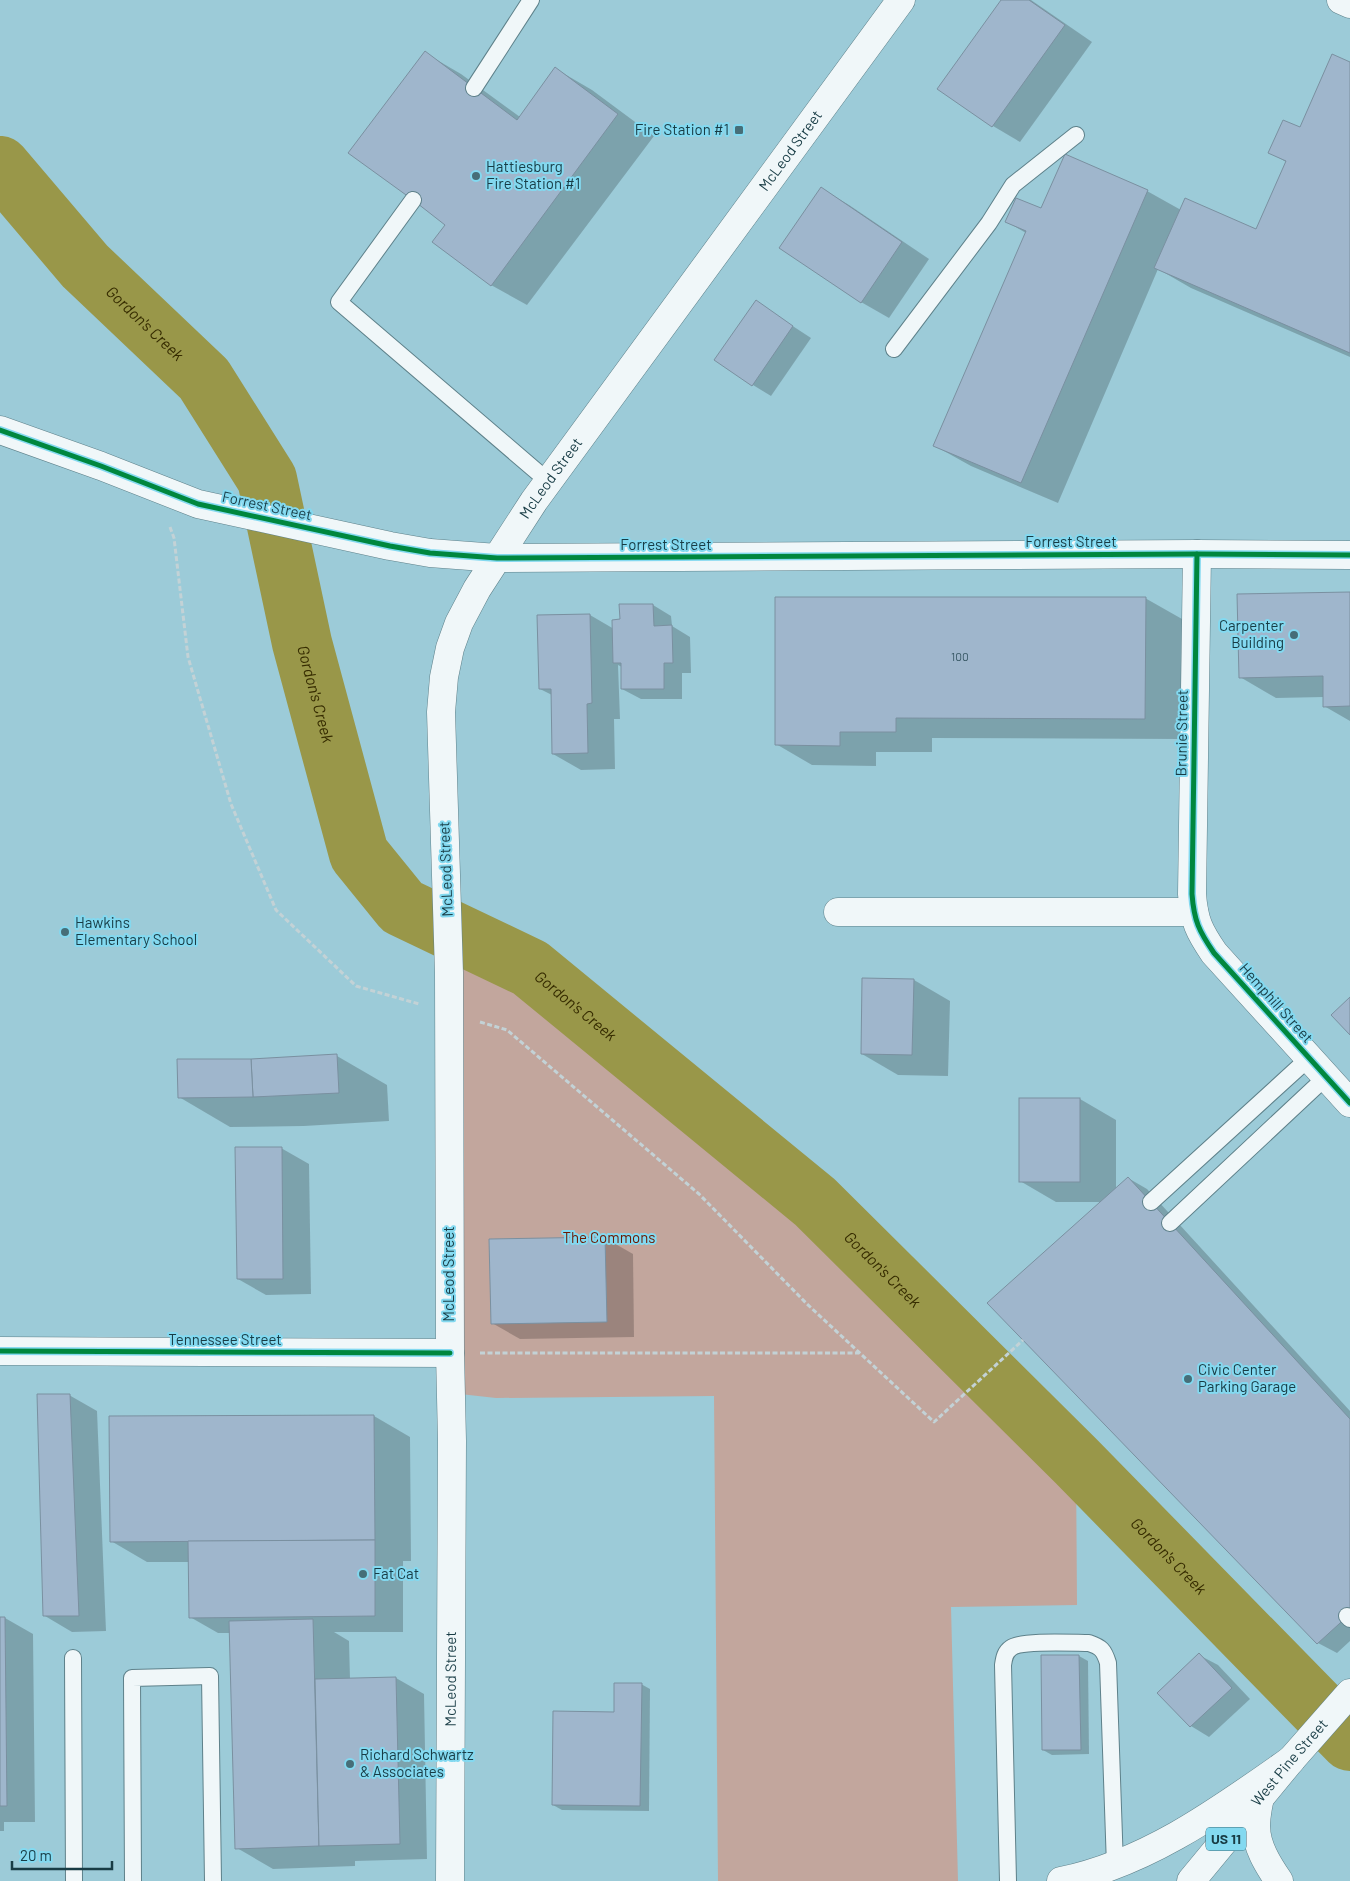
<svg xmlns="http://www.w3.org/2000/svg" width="1350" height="1881" viewBox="0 0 1350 1881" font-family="Barlow,sans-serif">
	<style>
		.green { fill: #c2a69d }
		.shadow { fill: #0003 }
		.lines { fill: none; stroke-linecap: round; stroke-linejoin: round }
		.river { stroke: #999749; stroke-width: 60 }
		.building { fill: #9fb6cc; stroke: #7a90a0 }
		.service-casing { stroke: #5e818a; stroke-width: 18 }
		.minor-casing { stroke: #5e818a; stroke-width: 29 }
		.tertiary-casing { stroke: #5e818a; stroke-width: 29 }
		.secondary-casing { stroke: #5e818a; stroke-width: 29 }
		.primary-casing { stroke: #5e818a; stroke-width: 29 }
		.path { stroke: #c3d2d6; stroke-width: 3; stroke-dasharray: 5 2.5; stroke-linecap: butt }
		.service { stroke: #f0f7f9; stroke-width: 16 }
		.minor { stroke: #f0f7f9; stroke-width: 28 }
		.tertiary { stroke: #f0f7f9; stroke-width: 28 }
		.secondary { stroke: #f0f7f9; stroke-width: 28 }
		.primary { stroke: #f0f7f9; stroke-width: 28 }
		.cycleway-casing { stroke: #83d9f0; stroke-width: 8 }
		.cycleway { stroke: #00873e; stroke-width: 5 }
		.poi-dot { fill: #466e78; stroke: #83d9f0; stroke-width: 2 }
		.labels { text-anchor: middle; stroke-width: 4; stroke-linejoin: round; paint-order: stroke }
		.number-label { font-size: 12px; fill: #3a5a67 }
		.shield { fill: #83d9f0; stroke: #386b78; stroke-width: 1 }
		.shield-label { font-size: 14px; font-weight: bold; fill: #183c45 }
		.poi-label { font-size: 15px; fill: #183c45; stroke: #83d9f0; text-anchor: start }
		.street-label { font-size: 15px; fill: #183c45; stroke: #83d9f0 }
		.park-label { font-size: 15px; fill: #6c1800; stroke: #83d9f0 }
		.water-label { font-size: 16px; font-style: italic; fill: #362c00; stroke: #83d9f0 }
	</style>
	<rect width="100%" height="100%" fill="#9ccbd8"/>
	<polygon class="green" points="442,925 530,968 815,1202 1076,1461 1077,1605 951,1607 958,1881 718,1881 714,1396 496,1398 451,1393"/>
	<g class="shadow">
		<polygon points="1002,0 1031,0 1092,42 1020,142 993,126 939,89"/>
		<polygon points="425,53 461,74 520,117 556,69 592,90 654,136 527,305 491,285 446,224"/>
		<polygon points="1350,63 1350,357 1191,288 1158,269 1058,503 971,466 935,446 1026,233 1007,222 1041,210 1147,191 1181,210 1256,231 1286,162 1269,152 1300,128"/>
		<polygon points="822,189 849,205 929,259 889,318 861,302"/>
		<polygon points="756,302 811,338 771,396 753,385"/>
		<polygon points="1350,593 1350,721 1324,706 1324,697 1276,698 1240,677"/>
		<polygon points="1145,598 1182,619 1181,739 932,738 932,752 876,752 876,766 812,765 776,744"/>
		<polygon points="653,605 671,616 672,626 690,637 691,673 682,673 682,699 641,699 622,689 622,667 618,665 620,719 614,719 615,769 581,770 553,754 552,695 540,689 590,615 614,629 621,621"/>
		<polygon points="914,980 950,1001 948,1076 898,1075 862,1054"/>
		<polygon points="337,1056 387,1085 389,1121 304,1126 230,1127 179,1097 251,1060"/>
		<polygon points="1080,1099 1116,1120 1116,1189 1128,1178 1147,1189 1350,1411 1350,1641 1337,1653 1318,1643 1102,1202 1056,1202 1020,1181"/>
		<polygon points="281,1148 309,1164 311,1294 266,1295 238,1279"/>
		<polygon points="605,1238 633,1254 634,1337 520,1339 492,1323 490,1240"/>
		<polygon points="69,1395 97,1411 106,1631 72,1632 45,1616"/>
		<polygon points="374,1416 410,1437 411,1561 403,1561 403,1632 334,1632 349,1641 350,1679 396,1678 424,1694 427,1859 355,1861 355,1866 273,1869 237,1848 231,1633 218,1633 190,1617 190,1562 147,1562 111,1541"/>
		<polygon points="0,1618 5,1618 33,1634 35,1822 4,1822 4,1831 0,1831"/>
		<polygon points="1199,1655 1218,1665 1250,1699 1209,1737 1191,1726 1159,1693"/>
		<polygon points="1079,1656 1088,1661 1089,1754 1052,1755 1043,1750 1042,1657"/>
		<polygon points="641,1684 650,1689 649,1811 562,1810 553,1805 615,1713"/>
	</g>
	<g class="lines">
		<path class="river" id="s1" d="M 0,166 L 85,266 L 204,379 L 267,479 L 302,643 L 359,854 L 402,907 L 530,968 L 815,1202 L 1076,1461 L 1350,1741"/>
	</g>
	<g class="building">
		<polygon points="1001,0 1029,0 1065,25 992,127 937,89"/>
		<polygon points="425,51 517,120 555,67 618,114 491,286 432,242 445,225 413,200 348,153"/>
		<polygon points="1332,54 1350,62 1350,353 1154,268 1185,198 1256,229 1286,161 1268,153 1283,120 1300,127"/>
		<polygon points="1065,154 1148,190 1021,483 933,446 1026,231 1005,222 1016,198 1041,208"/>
		<polygon points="821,187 902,242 861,303 779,248"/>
		<polygon points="756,300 793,326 752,386 714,360"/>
		<polygon points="1350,592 1350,706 1323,707 1323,676 1239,678 1237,594"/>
		<polygon points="775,597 1146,597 1145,719 896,718 896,732 840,732 840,746 775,745"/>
		<polygon points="619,604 653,604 654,626 672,625 673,663 664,663 664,689 621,689 621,663 613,663 612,620 620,619"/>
		<polygon points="590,614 592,703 587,704 588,753 552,754 551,689 539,689 537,615"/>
		<polygon points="862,978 914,979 912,1055 861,1054"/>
		<polygon points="1350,997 1350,1035 1331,1015"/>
		<polygon points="337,1054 339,1093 253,1097 251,1059"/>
		<polygon points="177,1059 251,1059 253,1097 178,1098"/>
		<rect x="1019" y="1098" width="61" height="84"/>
		<polygon points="235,1147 282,1147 283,1279 237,1279"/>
		<polygon points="1128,1177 1350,1419 1350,1614 1317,1644 987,1303"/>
		<polygon points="605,1237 607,1322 491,1324 489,1239"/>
		<polygon points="37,1394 70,1394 79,1616 43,1616"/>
		<polygon points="374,1415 375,1540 110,1542 109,1416"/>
		<polygon points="375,1540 375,1616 189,1618 188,1541"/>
		<polygon points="0,1617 5,1617 7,1806 0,1806"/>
		<polygon points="313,1619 319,1846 235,1849 229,1621"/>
		<polygon points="1199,1653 1232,1688 1190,1727 1157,1693"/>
		<polygon points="1041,1655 1079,1655 1081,1750 1042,1750"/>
		<polygon points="396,1677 400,1844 319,1846 315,1679"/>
		<polygon points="614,1683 642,1683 640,1806 552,1805 553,1711 614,1712"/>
	</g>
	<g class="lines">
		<defs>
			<g id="service">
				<polyline points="474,88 531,0"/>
				<polyline points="413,200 339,302 549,482"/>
				<polyline points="894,349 989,223 1013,185 1076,135"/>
				<polyline points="1151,1202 1309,1058"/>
				<polyline points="1170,1223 1326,1077"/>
				<polyline points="1347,1616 1350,1619"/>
				<polyline points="73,1658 74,1881"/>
				<polyline points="133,1881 132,1678 210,1676 213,1881"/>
				<path d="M 1008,1881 L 1003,1665 C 1004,1658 1005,1652 1011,1648 C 1021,1640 1074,1643 1089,1643 C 1101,1647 1104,1650 1108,1663 L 1115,1866"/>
			</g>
			<g id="minor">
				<polyline points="0,430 101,466 198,504 390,546 430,553 497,558"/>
				<polyline points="838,912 1194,912"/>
				<polyline points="0,1351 450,1353"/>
			</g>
			<g id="tertiary">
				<path d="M 1197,554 L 1192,894 C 1194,921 1199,931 1214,953 L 1350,1103"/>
				<polyline points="497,558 1197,554 1350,555"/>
			</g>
			<g id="secondary">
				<polyline points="1341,0 1350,4"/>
				<path id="s2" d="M 450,1881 L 452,1441 L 450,1353 L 449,973 L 441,712 L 444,677 L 450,648 L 459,623 L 477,589 L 534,501 L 901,0"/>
			</g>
			<g id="primary">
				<path d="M 1260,1797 C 1258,1807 1256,1816 1256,1826 C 1256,1846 1268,1865 1279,1881"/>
				<path d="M 1061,1881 C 1148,1863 1220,1810 1291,1760"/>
				<path id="s3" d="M 1191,1881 L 1291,1760 L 1350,1693"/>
			</g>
		</defs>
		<use href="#service" class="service-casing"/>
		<use href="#minor" class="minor-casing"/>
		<use href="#tertiary" class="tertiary-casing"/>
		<use href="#secondary" class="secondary-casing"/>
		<use href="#primary" class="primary-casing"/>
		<g class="path">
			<polyline points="170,527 174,538 188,657 231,804 276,910 356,986 419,1004"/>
			<polyline points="480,1022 507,1030 699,1194 807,1304 934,1422 1023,1340"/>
			<polyline points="480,1353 859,1353"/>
		</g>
		<use href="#service" class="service"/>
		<use href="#minor" class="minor"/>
		<use href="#tertiary" class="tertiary"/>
		<use href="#secondary" class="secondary"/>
		<use href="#primary" class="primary"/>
		<defs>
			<g id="cycleway">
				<polyline points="0,430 101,466 198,504 390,546 430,553 497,558 1197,554 1350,555"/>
				<path d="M 1197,554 L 1192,894 C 1194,921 1199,931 1214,953 L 1350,1103"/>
				<polyline points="0,1351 450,1353"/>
			</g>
		</defs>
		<use href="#cycleway" class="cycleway-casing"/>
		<use href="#cycleway" class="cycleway"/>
	</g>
	<g class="poi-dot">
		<rect x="734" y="125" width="10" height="10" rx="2.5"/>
		<circle cx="476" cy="176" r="5"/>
		<circle cx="1294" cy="635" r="5"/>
		<circle cx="65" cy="932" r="5"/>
		<circle cx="1188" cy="1379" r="5"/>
		<circle cx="363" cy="1574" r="5"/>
		<circle cx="350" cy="1764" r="5"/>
	</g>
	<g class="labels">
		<g class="number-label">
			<text x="960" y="661">100</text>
		</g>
		<rect class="shield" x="1206" y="1827.5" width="40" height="23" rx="4"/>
		<g class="shield-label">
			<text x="1226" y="1844">US 11</text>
		</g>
		<g class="poi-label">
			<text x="729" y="135" text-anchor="end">Fire Station #1</text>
			<text x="486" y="172">Hattiesburg<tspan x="486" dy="17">Fire Station #1</tspan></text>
			<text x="1284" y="631" text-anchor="end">Carpenter<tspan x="1284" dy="17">Building</tspan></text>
			<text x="75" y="928">Hawkins<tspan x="75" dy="17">Elementary School</tspan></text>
			<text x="1198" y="1375">Civic Center<tspan x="1198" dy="17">Parking Garage</tspan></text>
			<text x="373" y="1579">Fat Cat</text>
			<text x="360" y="1760">Richard Schwartz<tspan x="360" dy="17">&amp; Associates</tspan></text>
		</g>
		<g class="street-label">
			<text dy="5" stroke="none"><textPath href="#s2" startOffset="1838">McLeod Street</textPath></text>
			<text dy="5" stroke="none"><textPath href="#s2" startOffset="1432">McLeod Street</textPath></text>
			<text transform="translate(267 506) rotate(12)" y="5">Forrest Street</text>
			<text x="1071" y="547">Forrest Street</text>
			<text x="666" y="550">Forrest Street</text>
			<text transform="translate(1182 733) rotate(-89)" y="5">Brunie Street</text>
			<text transform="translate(446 869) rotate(-92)" y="5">McLeod Street</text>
			<text transform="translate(1276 1003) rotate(48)" y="5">Hemphill Street</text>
			<text transform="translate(449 1274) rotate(-90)" y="5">McLeod Street</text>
			<text x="225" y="1345">Tennessee Street</text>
			<text dy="5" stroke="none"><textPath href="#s2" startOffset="202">McLeod Street</textPath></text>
			<text dy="5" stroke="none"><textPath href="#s3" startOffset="154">West Pine Street</textPath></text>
		</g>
		<g class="park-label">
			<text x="609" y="1243">The Commons</text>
		</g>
		<g class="water-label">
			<text dy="6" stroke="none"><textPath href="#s1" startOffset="214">Gordon's Creek</textPath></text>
			<text dy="6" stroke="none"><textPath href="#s1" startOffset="634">Gordon's Creek</textPath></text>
			<text dy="6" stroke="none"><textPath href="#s1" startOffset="1069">Gordon's Creek</textPath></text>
			<text dy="6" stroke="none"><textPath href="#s1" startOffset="1474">Gordon's Creek</textPath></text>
			<text dy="6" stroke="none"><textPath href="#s1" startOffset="1879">Gordon's Creek</textPath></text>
		</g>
	</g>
	<path d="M12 1861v8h100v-8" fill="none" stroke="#183c45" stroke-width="2.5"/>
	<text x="20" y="1861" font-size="15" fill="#183c45" stroke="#83d9f0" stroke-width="4" paint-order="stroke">20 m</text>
</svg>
